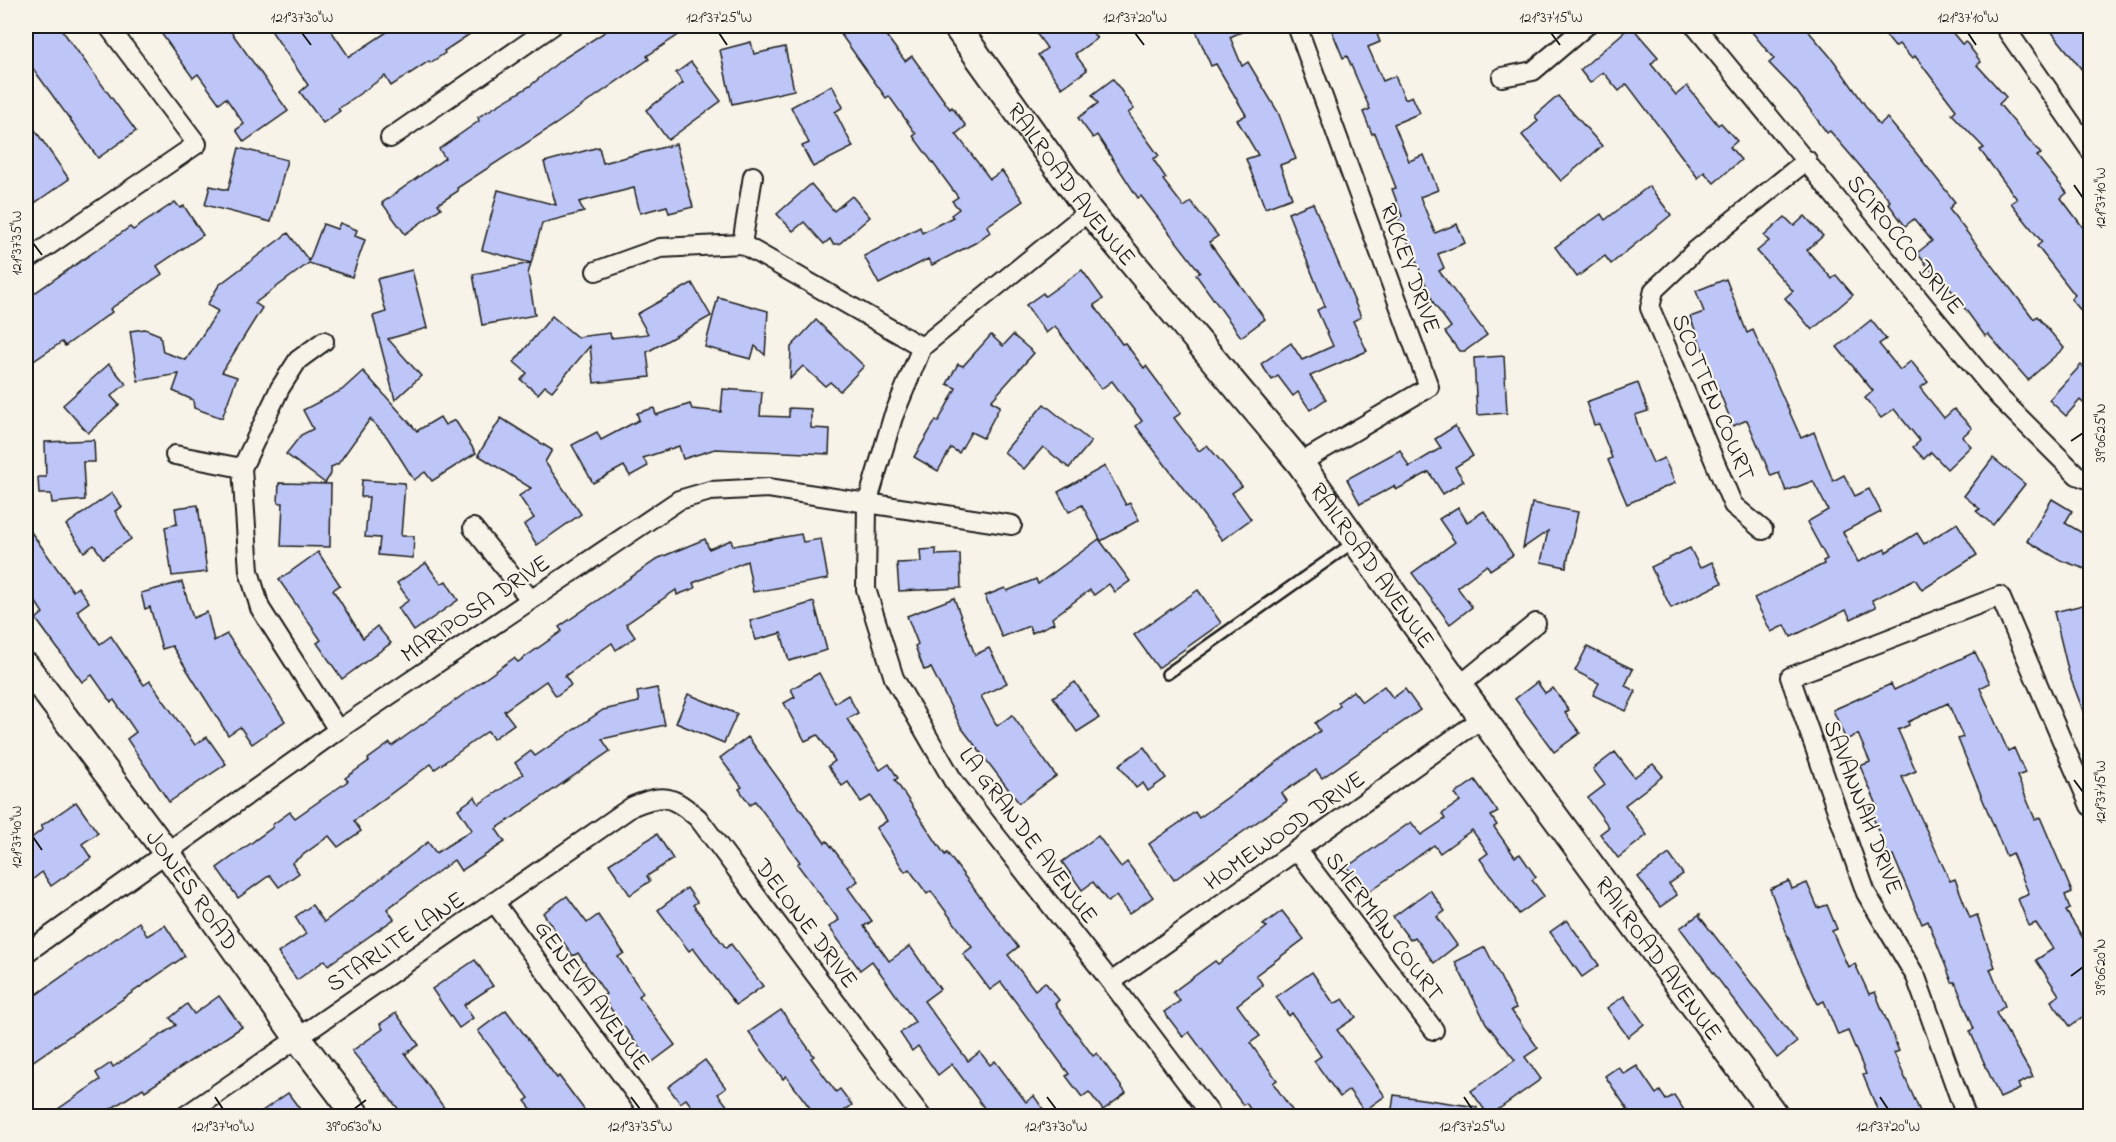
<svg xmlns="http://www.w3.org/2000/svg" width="2116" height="1142" viewBox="0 0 2116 1142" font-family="'Indie Flower',sans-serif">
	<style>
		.building { fill: #bdc6f7; stroke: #1c1c1c; stroke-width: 1.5 }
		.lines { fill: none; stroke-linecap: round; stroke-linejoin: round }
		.lane-casing { stroke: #1c1c1c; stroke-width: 14 }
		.street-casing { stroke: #1c1c1c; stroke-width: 22 }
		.secondary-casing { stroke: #1c1c1c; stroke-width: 30 }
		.lane { stroke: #f7f3e8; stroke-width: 9 }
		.street { stroke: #f7f3e8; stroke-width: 18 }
		.secondary { stroke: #f7f3e8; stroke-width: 26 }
		.ticks { fill: none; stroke: #1c1c1c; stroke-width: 2 }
		.labels { text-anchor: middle; stroke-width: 4.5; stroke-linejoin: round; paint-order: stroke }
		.street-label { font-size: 24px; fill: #1c1c1c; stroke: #f7f3e8 }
		.neatline { fill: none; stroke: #1c1c1c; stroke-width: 2 }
		.ticks-label { font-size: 15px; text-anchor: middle; fill: #1c1c1c }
	</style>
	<rect width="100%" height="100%" fill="#f7f3e8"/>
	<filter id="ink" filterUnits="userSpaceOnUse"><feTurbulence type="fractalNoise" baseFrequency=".0167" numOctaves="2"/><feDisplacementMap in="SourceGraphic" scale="12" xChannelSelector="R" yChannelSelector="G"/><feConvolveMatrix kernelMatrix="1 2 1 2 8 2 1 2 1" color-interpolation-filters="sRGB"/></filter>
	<g filter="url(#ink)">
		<g class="building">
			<polygon points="26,26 59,26 136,131 98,158 26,59"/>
			<polygon points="156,26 227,26 288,111 244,142 236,130 244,124 226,98 219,103 198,74 193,78"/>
			<polygon points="268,26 328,26 349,57 396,26 482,26 444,51 445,53 430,63 429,61 391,86 385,76 338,109 340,111 323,123 300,92 308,85"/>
			<polygon points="614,26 692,26 647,56 649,59 556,124 457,188 458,191 438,204 441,208 405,234 382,203 445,158 439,149 479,121 478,117 530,86 561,60"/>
			<polygon points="835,26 879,26 905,61 912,56 950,109 952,107 966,126 956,134 990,179 1002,171 1023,201 987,226 990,232 975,243 932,265 928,259 879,284 864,256 920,227 922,233 953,217 951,215 959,209 952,201 958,197 913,136 916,134 889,96 886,98"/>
			<polygon points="1031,26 1087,26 1097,38 1075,54 1087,70 1062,88 1038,55 1047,48"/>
			<polygon points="1194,26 1255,26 1230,37 1242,66 1248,62 1278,112 1296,159 1280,165 1292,198 1265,208 1246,159 1258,155 1237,120 1246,115 1216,64 1211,66"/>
			<polygon points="1330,26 1374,26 1380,42 1368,47 1383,81 1395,76 1405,99 1412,96 1420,113 1394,124 1409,161 1424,155 1438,190 1420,197 1435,233 1457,224 1465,243 1438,254 1444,268 1439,271 1487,335 1465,351 1459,351 1445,332 1451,327 1434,304 1398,218 1402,216 1392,189 1396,188 1375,133 1372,134 1363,112 1370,109 1347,56 1343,58"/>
			<polygon points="1631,26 1658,57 1651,64 1676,95 1687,86 1718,125 1721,123 1737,141 1730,147 1741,160 1714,183 1704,172 1698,178 1627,84 1619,91 1603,72 1590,83 1580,70"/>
			<polygon points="1747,26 1804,26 1834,61 1879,125 1887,118 1917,154 1955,202 1949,209 2034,319 2037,316 2064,348 2028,380 1988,334 1985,336 1946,283 1943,285 1917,253 1932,241 1914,219 1905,226 1888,203 1890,201 1830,131 1827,133 1797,92 1769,63 1774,59"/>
			<polygon points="1878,26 1947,26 1962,44 1966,42 1981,62 1977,65 2006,97 1999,104 2041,154 2037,156 2067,193 2061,198 2091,238 2091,322 2071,299 2075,295 2037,246 2042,242 2011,203 2017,199 1980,150 1984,148 1952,114 1956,110 1915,56 1912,59 1899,44 1895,47"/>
			<polygon points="2047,26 2091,26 2091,81"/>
			<polygon points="751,42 754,54 785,47 794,90 732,104 720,50"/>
			<polygon points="691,62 721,101 668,140 646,110 683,83 676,73"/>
			<polygon points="1113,79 1134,109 1128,113 1159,156 1153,159 1166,178 1163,180 1184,207 1191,202 1218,236 1209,242 1265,319 1241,337 1196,275 1200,272 1141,196 1138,198 1097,135 1093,138 1078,118 1098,103 1092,95"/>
			<polygon points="832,85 843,107 835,112 853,147 813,167 802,146 809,143 791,107"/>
			<polygon points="1558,96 1602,146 1561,181 1522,135 1538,121 1535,116"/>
			<polygon points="26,117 69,179 26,209"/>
			<polygon points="676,144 693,207 669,213 667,206 640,213 634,188 579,202 584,212 542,223 528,274 535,315 482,325 473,274 531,263 482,250 498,190 556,205 544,162 599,147 603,163"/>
			<polygon points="239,148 287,160 271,222 205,205 210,186 228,190"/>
			<polygon points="811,184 834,211 852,196 870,217 839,244 833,244 830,239 824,244 804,222 793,231 777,214"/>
			<polygon points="1649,186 1671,215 1611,264 1605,256 1577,277 1555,247 1601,214 1605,220"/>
			<polygon points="175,202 180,208 184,206 203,235 157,266 162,274 110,309 112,312 65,346 62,342 26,366 26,299 130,227 133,230"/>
			<polygon points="1313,203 1361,317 1353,321 1367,351 1310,376 1326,399 1310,410 1298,392 1293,396 1278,376 1272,380 1261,364 1291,343 1302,360 1333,346 1317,310 1325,306 1288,213"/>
			<polygon points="1805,216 1823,236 1807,250 1832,279 1836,275 1853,295 1812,330 1785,298 1793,291 1757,251 1769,241 1764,236 1785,217 1794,226"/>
			<polygon points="340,223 357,230 355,236 365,240 352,277 309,263 255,303 262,308 222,372 237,377 222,418 194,408 193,400 173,391 179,374 138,381 130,331 145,329 160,335 163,352 186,360 218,311 207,305 219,285 288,233 309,261 323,224 337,229"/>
			<polygon points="412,270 427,328 388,339 421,376 395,400 373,316 386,312 377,279"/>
			<polygon points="1082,270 1103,299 1094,305 1122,344 1125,343 1144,368 1146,366 1181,413 1174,418 1199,451 1207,445 1242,486 1232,493 1251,519 1222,540 1136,426 1142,421 1112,381 1101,389 1055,326 1046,333 1026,305 1043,293 1045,296"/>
			<polygon points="1726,279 1747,333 1753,330 1801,438 1814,432 1833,481 1844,475 1855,496 1869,489 1881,512 1843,532 1858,562 1885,549 1886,552 1917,533 1924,544 1957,523 1977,555 1922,590 1915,579 1872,600 1876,607 1851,619 1846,610 1791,637 1785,625 1771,632 1754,598 1824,564 1823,561 1827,559 1807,522 1828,510 1813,481 1786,491 1779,473 1771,476 1747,420 1733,426 1690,317 1704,312 1696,291"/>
			<polygon points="692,283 711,316 647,352 650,377 594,383 590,346 552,391 545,386 538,394 521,380 527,373 514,362 552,316 577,337 610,333 611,338 648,334 637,314"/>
			<polygon points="718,297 768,311 765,355 755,346 751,359 705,347"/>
			<polygon points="816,320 864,366 840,391 830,382 825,386 803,366 790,379 791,347"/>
			<polygon points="1871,320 1886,339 1879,344 1900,370 1911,361 1928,382 1920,388 1944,418 1954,409 1972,428 1962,437 1971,446 1947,469 1931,452 1924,459 1913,447 1920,441 1894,409 1881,418 1865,398 1873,391 1837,347"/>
			<polygon points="991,335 1003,346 1013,335 1034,353 991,401 1000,406 983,438 971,432 959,453 951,448 938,471 914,457 936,420 938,422 956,388 947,384 958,364 963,366"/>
			<polygon points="1504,356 1507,413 1477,415 1474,358"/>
			<polygon points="109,364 126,384 111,396 119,405 88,433 63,405"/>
			<polygon points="2081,365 2091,373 2091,410 2080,400 2066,416 2049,400"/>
			<polygon points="363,371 417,431 440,417 445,425 455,420 476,453 432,481 425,472 414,480 387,437 370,419 338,464 331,467 331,474 325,483 286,454 301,435 313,429 303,410 342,390"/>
			<polygon points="1638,383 1648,411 1635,415 1641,436 1653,463 1664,458 1675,483 1627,504 1608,460 1612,458 1599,424 1594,425 1586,402"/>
			<polygon points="723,389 762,392 760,416 789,417 789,408 811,409 811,428 830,429 829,454 715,449 683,459 679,446 643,458 648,466 630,476 624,466 593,483 572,445 597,432 601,440 639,420 637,413 654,408 656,415 690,404 692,409 721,412"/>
			<polygon points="1044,404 1091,442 1069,468 1043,447 1024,469 1004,452"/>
			<polygon points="501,418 552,450 545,462 581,514 537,545 524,525 534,518 519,496 531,488 478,455"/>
			<polygon points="1455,426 1473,456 1455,467 1464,481 1443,494 1429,472 1396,490 1394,486 1360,504 1347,479 1400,450 1409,467 1441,448 1435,439"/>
			<polygon points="94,440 95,462 83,462 85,500 52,503 51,494 39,494 38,477 46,477 45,442"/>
			<polygon points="1993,458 2025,484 1993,525 1976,511 1980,509 1964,496"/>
			<polygon points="1105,466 1126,505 1130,503 1139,520 1101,541 1082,505 1069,512 1058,492"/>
			<polygon points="362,480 405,483 401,536 414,536 413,558 378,555 380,538 365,537 369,497 361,497"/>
			<polygon points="279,483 331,484 330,547 281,546 283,503 278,503"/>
			<polygon points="112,493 122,507 115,511 131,539 103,558 94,545 84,552 66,525"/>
			<polygon points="2052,499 2072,511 2065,523 2091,538 2091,571 2060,560 2027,541"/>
			<polygon points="1532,503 1578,512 1566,567 1541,562 1548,531 1523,548"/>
			<polygon points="198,505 207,572 172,576 165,527 177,524 175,508"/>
			<polygon points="1458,507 1467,522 1484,511 1513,555 1490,570 1487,565 1457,587 1472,607 1450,624 1412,573 1455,542 1439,519"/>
			<polygon points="26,525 73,591 78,587 89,602 77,611 100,644 111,636 144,685 150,681 195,745 207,737 226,764 169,802 127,739 136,732 114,700 111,702 92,675 82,682 36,619 43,613 26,587"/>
			<polygon points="801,534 803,542 821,539 828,579 753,592 747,561 693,583 695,588 677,595 676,590 626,624 635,637 616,650 612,643 565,676 571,685 556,696 546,681 504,711 514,724 493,739 488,731 435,769 431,764 354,821 361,831 338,847 329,836 292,863 299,873 279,887 270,875 238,898 217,868 273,827 272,825 290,812 295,818 348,781 345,778 369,761 368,759 390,743 392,746 514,658 518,662 562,631 559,627 659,558 705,539 709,549 731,540 733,546"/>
			<polygon points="1099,539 1130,581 1115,592 1109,584 1094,595 1090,590 1052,618 1054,623 1032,633 1029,626 1002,637 985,596 1005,588 1007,591 1036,579 1038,584"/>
			<polygon points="1690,548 1700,568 1712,562 1722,583 1671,608 1651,567"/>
			<polygon points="936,549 936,555 960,554 961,588 899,591 897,563 921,562 920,550"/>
			<polygon points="318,552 340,585 333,590 363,638 377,626 391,643 342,679 317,643 321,640 279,580"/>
			<polygon points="426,563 441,584 446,581 458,600 414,631 398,608 409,600 397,583"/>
			<polygon points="182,582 193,618 207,612 214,641 227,634 285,721 252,744 240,727 228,735 172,646 162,649 150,607 145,609 141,593"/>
			<polygon points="1198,590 1221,623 1158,668 1134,635"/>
			<polygon points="954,598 975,655 989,648 1007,683 981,696 997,726 1012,715 1056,776 1019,803 961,727 931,668 924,670 915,646 918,644 907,616"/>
			<polygon points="814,602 827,650 789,661 781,633 756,640 750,621"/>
			<polygon points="2091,603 2091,726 2089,726 2069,674 2054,612"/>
			<polygon points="1587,647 1633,669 1625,686 1636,691 1626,711 1593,695 1599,683 1575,671"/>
			<polygon points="1975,652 1990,683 1980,688 2008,751 2014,748 2025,773 2017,776 2035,819 2040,817 2072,892 2065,895 2070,909 2066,911 2083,938 2091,934 2091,1011 2070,1026 2051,1001 2059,995 2036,960 2053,949 2036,923 2029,926 2018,899 2029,894 2012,853 2006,856 1958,739 1963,737 1948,703 1908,722 1909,725 1898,730 1916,771 1902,777 1950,881 1955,879 1970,918 1977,915 1995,967 1990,969 2005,1006 1996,1013 2033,1077 2018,1084 2020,1089 2000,1098 1970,1031 1974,1029 1955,982 1952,982 1928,921 1922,924 1893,855 1889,857 1880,836 1870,809 1877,805 1860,766 1870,762 1858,734 1846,740 1833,710 1891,684 1894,690"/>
			<polygon points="819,673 835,703 848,695 858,713 847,719 880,770 889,764 898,778 895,780 945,855 947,853 1018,947 1008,955 1035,990 1045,982 1059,1000 1055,1004 1093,1056 1097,1053 1126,1093 1103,1110 1089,1092 1082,1097 1066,1076 1069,1074 1001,982 990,990 963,954 972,947 931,891 927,894 909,869 905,872 876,828 887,821 871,796 861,802 848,782 842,786 828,766 835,761 818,735 805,741 784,703 795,697 791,689"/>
			<polygon points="1075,682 1099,718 1077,732 1053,697"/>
			<polygon points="1537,682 1545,693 1553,688 1569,710 1565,713 1580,733 1554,752 1515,699"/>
			<polygon points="1384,686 1393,698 1405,689 1420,710 1322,778 1316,770 1282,793 1287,801 1174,880 1149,844 1195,812 1199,818 1320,731 1315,723 1340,706 1338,702 1353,691 1362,702"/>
			<polygon points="657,688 665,725 602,739 610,751 496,829 505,842 461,871 454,860 387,909 394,919 328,965 325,960 297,980 278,953 306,934 295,917 312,905 324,922 428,842 436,853 472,830 458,809 475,797 479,804 523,774 515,763 531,751 535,756 603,710 639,702 637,692"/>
			<polygon points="688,694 737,714 724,743 676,723"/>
			<polygon points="748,737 825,843 827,841 858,881 848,888 872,921 864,926 889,961 910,946 940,989 924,1001 968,1061 980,1052 990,1065 995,1061 1026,1102 1034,1096 1048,1116 990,1116 952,1064 938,1075 918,1046 912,1051 900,1033 915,1022 872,961 860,970 829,927 839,920 797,864 800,862 755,801 750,805 739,789 742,787 720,758"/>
			<polygon points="1144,747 1166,778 1148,791 1143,783 1136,788 1119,765"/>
			<polygon points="1615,752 1634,777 1653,764 1663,776 1625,805 1647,835 1618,858 1600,834 1609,827 1588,798 1605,785 1593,769"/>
			<polygon points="1475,780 1498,812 1491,816 1497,825 1494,827 1515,857 1520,854 1536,877 1532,880 1544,896 1519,914 1480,859 1488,853 1472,830 1440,853 1434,845 1366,894 1347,867 1411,822 1421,835 1445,819 1442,814 1460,801 1455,794"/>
			<polygon points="76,802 98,833 82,844 91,858 51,886 42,872 26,885 26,842 43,829 41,826"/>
			<polygon points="657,834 673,859 647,876 650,881 630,895 609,864"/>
			<polygon points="1098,836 1121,867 1127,862 1153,897 1129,914 1116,896 1108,902 1093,882 1082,890 1062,862"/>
			<polygon points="1669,854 1683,874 1669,884 1677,895 1660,907 1638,877"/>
			<polygon points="1789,881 1792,889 1807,883 1818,908 1827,905 1837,929 1832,931 1848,967 1855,964 1869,994 1875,992 1899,1051 1894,1053 1922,1116 1880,1116 1863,1075 1866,1074 1848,1031 1838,1035 1824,1001 1818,1004 1796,958 1770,889"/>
			<polygon points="687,888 697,902 693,905 726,948 731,944 763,986 736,1005 693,948 689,951 658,910"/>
			<polygon points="1430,890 1445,911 1437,917 1457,945 1434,963 1415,937 1410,940 1393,917"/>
			<polygon points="567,896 587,923 598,915 624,953 618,957 643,993 639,996 675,1045 651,1063 602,997 606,994 578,953 573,956 543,913"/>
			<polygon points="1282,911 1304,939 1256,975 1263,985 1237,1005 1260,1036 1250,1043 1277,1080 1273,1083 1296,1116 1255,1116 1246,1103 1243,1105 1189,1032 1183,1037 1164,1012 1180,1001 1173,992 1215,961 1218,964 1267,927 1263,925"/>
			<polygon points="1700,914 1700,917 1797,1042 1777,1058 1680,928"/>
			<polygon points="1567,920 1599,965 1582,977 1550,932"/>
			<polygon points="139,922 147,936 165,925 185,956 26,1066 26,1002"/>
			<polygon points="1485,947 1516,1008 1511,1010 1538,1048 1525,1057 1541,1079 1489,1116 1471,1091 1515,1060 1486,1023 1455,962"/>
			<polygon points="475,960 493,986 464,1005 473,1018 459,1028 432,989"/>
			<polygon points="1312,972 1334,1004 1343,999 1356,1017 1337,1030 1385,1096 1364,1111 1349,1090 1340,1097 1314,1061 1321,1056 1292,1013 1289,1016 1276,997"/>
			<polygon points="219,996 242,1027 145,1091 143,1088 100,1116 48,1116 100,1080 96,1073 111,1063 113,1067 176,1025 170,1018 187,1004 194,1014"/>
			<polygon points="1624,996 1644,1024 1628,1037 1607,1008"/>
			<polygon points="506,1010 557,1078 559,1076 589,1116 537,1116 525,1101 529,1098 478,1031"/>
			<polygon points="781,1010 814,1056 811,1058 836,1092 840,1089 852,1105 837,1116 816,1116 786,1076 783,1079 749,1032"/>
			<polygon points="396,1013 419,1045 405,1054 450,1116 404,1116 352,1051 383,1029 380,1024"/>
			<polygon points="705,1060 726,1088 718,1094 735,1116 699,1116 686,1099 680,1103 668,1087"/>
			<polygon points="1637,1066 1656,1094 1660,1091 1666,1100 1674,1095 1684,1110 1677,1116 1632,1116 1605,1076 1618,1067 1624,1074"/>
			<polygon points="288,1093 305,1116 255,1116"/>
			<polygon points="1394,1095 1477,1107 1476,1116 1391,1116"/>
		</g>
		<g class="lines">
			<defs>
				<polyline id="lane" points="1167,674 1354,542"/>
				<g id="street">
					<polyline points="1297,26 1429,387 1300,463"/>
					<polyline points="1695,26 1999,397 2077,475 2090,480"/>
					<polyline points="2004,26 2090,150"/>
					<polyline points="1502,77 1533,71 1586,26"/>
					<polyline points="390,138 552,26"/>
					<polyline points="1089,211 922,347 893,417 867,504 866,589 894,678 954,782 1111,982 1212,1116"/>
					<polyline points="742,244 753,176"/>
					<polyline points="26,261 197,144 108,26"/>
					<polyline points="596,271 660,248 742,244 922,347"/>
					<polyline points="324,341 298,360 280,388 242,468 249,571 260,608 338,730"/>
					<polyline points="175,455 242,468"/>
					<polyline points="473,528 530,599"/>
					<polyline points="1763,530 1733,505 1650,308 1654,290 1695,251 1807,160"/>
					<polyline points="1459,686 1536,623"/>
					<polyline points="1298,851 1434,1030"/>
					<polyline points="494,902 652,1116"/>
					<polyline points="26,953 338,730 679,500 710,491 768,488 1012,525"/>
					<polyline points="1111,982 1484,717"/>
					<path d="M 185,1116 L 633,806 C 665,793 672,796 698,818 L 921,1116"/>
					<polyline points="1966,1116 1916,977 1866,893 1790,677 2000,596 2090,806"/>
				</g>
				<g id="secondary">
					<path id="s1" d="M 956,26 L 1089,211 L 1300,463 L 1459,686 L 1775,1116"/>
					<path id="s2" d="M 26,666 L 167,853 L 297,1037 L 357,1116"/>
				</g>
			</defs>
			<use href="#lane" class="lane-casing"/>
			<use href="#street" class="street-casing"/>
			<use href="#secondary" class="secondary-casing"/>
			<use href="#lane" class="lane"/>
			<use href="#street" class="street"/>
			<use href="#secondary" class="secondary"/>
		</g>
	</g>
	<path class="ticks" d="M 302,33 L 311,45M 719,33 L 727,45M 1135,33 L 1144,45M 1551,33 L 1560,45M 1968,33 L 1976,45M 2074,185 L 2083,198M 33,243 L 42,255M 2071,441 L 2083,433M 2074,780 L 2083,792M 33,837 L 42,850M 2071,976 L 2083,967M 215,1097 L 223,1109M 631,1097 L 640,1109M 1047,1097 L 1056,1109M 1464,1097 L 1472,1109M 1880,1097 L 1888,1109M 354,1109 L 366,1100"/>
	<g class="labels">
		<g class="street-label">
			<text dy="8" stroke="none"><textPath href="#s1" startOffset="196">RAILROAD AVENUE</textPath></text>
			<text transform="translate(1906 244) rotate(51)" y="8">SCIROCCO DRIVE</text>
			<text transform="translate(1411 268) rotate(70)" y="8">RICKEY DRIVE</text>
			<text transform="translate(1714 397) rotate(67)" y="8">SCOTTEN COURT</text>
			<text dy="8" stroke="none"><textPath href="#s1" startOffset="682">RAILROAD AVENUE</textPath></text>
			<text transform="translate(475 608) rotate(-34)" y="8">MARIPOSA DRIVE</text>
			<text transform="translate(1864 807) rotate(69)" y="8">SAVANNAH DRIVE</text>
			<text transform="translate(1284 830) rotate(-35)" y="8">HOMEWOOD DRIVE</text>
			<text transform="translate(1029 835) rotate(53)" y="8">LA GRANDE AVENUE</text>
			<text dy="8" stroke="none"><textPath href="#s2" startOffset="279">JONES ROAD</textPath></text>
			<text transform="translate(807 923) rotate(53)" y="8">DELONE DRIVE</text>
			<text transform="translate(1385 926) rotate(53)" y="8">SHERMAN COURT</text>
			<text transform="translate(395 941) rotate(-34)" y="8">STARLITE LANE</text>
			<text dy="8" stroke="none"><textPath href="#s1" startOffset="1168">RAILROAD AVENUE</textPath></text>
			<text transform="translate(593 995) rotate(54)" y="8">GENEVA AVENUE</text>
		</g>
	</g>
	<rect width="2116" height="1142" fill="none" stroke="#f7f3e8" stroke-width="66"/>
	<rect x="33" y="33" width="2050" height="1076" class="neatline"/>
	<g class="ticks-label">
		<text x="302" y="22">121°37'30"W</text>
		<text x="719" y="22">121°37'25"W</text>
		<text x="1135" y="22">121°37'20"W</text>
		<text x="1551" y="22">121°37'15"W</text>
		<text x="1968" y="22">121°37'10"W</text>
		<text transform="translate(2100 198) rotate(-90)" y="5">121°37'10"W</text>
		<text transform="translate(16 243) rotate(-90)" y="5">121°37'35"W</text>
		<text transform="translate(2100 433) rotate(-90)" y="5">39°06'25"N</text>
		<text transform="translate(2100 792) rotate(-90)" y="5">121°37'15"W</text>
		<text transform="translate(16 837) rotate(-90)" y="5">121°37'40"W</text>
		<text transform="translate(2100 967) rotate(-90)" y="5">39°06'20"N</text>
		<text x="223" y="1131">121°37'40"W</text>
		<text x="354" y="1131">39°06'30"N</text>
		<text x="640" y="1131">121°37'35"W</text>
		<text x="1056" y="1131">121°37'30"W</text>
		<text x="1472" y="1131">121°37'25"W</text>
		<text x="1888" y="1131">121°37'20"W</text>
	</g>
</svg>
